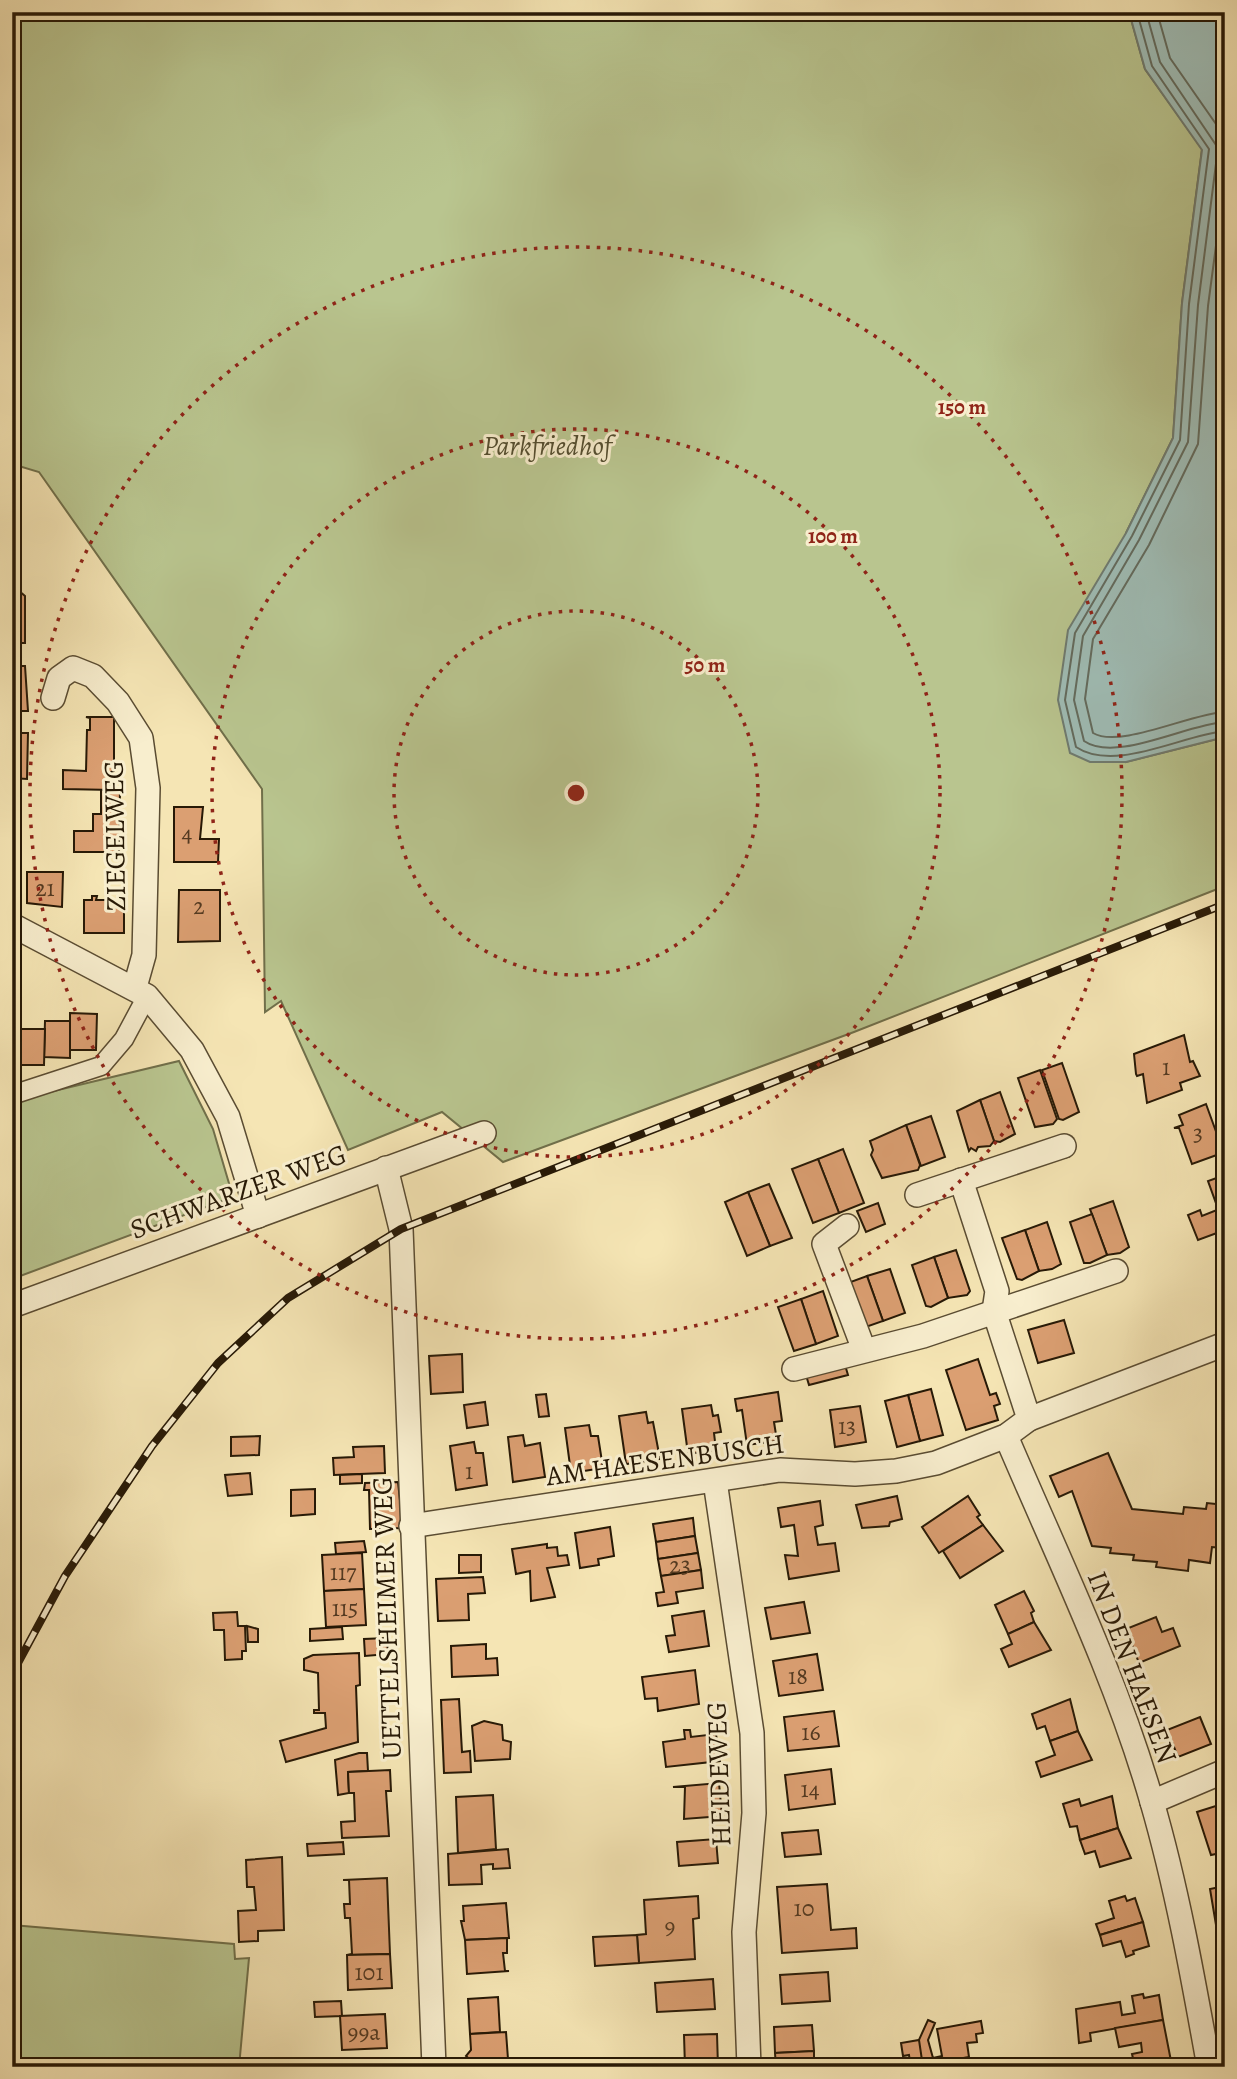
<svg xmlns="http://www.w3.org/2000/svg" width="1237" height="2079" viewBox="0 0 1237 2079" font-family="Alegreya,serif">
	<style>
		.green { fill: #b9c58f; stroke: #706f4a; stroke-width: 2 }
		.water { fill: #9fbdb6; stroke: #6f7b70; stroke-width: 2 }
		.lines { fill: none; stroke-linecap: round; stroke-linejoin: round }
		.shore { stroke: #636b5e; stroke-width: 2 }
		.building { fill: #db9f72; stroke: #271906; stroke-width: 2 }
		.pedestrian-casing { stroke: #5a4c32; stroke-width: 21 }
		.minor-casing { stroke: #5a4c32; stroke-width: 26 }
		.pedestrian { stroke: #f8eece; stroke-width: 18 }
		.minor { stroke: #f8eece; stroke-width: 23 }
		.rail-casing { stroke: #271906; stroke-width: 8 }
		.rail { stroke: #f8eece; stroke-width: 5; stroke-dasharray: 16; stroke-linecap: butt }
		.ring { fill: none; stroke: #8f2418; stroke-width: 3.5; stroke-dasharray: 3.5 7 }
		.labels { text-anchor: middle; stroke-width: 6; stroke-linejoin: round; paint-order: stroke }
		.number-label { font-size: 24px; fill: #543a21 }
		.park-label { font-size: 28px; font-style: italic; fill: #534d2f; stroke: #f8eece }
		.street-label { font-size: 28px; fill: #271906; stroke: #f8eece }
		.centre { fill: #8f2418; stroke: #f8eece; stroke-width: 3.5 }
		.ring-label { font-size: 21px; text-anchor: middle; font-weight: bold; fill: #8f2418; stroke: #f8eece; stroke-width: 6; stroke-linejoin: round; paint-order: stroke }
	</style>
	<rect width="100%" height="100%" fill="#f5e5b4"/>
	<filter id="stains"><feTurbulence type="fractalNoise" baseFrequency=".00286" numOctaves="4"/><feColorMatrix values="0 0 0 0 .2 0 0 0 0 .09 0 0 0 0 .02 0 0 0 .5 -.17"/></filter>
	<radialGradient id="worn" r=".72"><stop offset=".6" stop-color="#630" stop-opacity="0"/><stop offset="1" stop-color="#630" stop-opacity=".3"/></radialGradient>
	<g class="green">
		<polygon points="12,12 1129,12 1145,69 1202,149 1182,303 1173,438 1126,533 1126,762 1225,737 1225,886 854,1032 503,1162 442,1112 348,1150 281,1001 265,1012 262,789 39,472 12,464"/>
		<polygon points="179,1061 213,1129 233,1197 12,1279 12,1101"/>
		<polygon points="12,1925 234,1944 235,1959 249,1958 239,2067 12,2067"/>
	</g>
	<polygon class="water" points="1129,12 1225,12 1225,737 1126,762 1090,762 1070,753 1058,700 1068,630 1126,533 1173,438 1182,303 1202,150 1145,69"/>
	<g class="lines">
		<g class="shore">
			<path d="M 1137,12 L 1152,66 L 1209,149 L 1189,304 L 1180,440 L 1132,536 L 1075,633 L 1065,700 L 1076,747 C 1115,773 1182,735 1225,731"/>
			<path d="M 1146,12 L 1160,62 L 1218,148 L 1198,305 L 1188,442 L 1139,540 L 1083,636 L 1074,700 L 1084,741 C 1116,763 1187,724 1225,722"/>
			<polyline points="1157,12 1170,58 1225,137"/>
			<path d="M 1225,178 L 1208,306 L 1198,444 L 1149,545 L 1093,639 L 1085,699 L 1093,733 C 1120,749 1192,713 1225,712"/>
		</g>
	</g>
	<g class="building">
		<polygon points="12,585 25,596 25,643 12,643"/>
		<polygon points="12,666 25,666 28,711 12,711"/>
		<polygon points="86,717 114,717 114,771 111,772 110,788 114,790 63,789 63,770 86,771 87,730 90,730 90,718"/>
		<polygon points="12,733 28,733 27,779 12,778"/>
		<polygon points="101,790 120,790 119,852 74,852 74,831 93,831 93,814 101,814"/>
		<polygon points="174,807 203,807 200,839 219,839 218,862 174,862"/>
		<polygon points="27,872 63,872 62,907 27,903"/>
		<polygon points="179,890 220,890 220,941 178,942"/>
		<polygon points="92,896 97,896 96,900 124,900 124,933 84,933 84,900 92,900"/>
		<polygon points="70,1013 97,1014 96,1050 70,1050"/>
		<polygon points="45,1021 70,1021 70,1058 44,1057"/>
		<polygon points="19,1029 45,1029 44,1065 19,1065"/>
		<polygon points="1184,1035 1190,1062 1193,1061 1200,1076 1180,1083 1182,1090 1147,1103 1143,1074 1137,1076 1136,1074 1134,1054"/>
		<polygon points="12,1037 19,1037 18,1073 12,1073"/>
		<polygon points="1062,1063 1079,1112 1063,1120 1059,1119 1042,1070"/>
		<polygon points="1040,1070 1057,1119 1053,1124 1035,1127 1018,1078"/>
		<polygon points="1000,1092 1015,1134 1000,1142 994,1141 980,1100"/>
		<polygon points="980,1100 994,1141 990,1146 978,1147 976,1151 971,1148 969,1151 957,1111"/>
		<polygon points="1206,1104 1218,1137 1223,1135 1225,1152 1192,1164 1179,1128 1174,1128 1183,1125 1179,1115"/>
		<polygon points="931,1116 945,1157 921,1166 906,1125"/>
		<polygon points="906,1125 920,1165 918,1170 882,1178 871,1155 873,1150 870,1141"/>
		<polygon points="843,1149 864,1203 839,1213 818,1159"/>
		<polygon points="818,1159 839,1213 813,1223 792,1169"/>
		<polygon points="1225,1175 1225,1230 1198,1240 1188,1215 1200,1210 1202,1216 1222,1208 1217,1206 1208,1181"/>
		<polygon points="769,1184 792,1238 770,1246 748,1192"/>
		<polygon points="748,1192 770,1246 747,1256 725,1202"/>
		<polygon points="1113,1201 1129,1247 1120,1253 1107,1255 1090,1209"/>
		<polygon points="878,1203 885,1224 866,1232 857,1211"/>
		<polygon points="1092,1214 1107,1255 1090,1263 1084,1263 1070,1222"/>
		<polygon points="1047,1222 1061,1264 1052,1269 1039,1271 1025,1230"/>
		<polygon points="1025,1230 1039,1271 1022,1280 1017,1279 1002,1238"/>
		<polygon points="956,1250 970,1291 967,1295 948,1298 934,1257"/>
		<polygon points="934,1257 948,1298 931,1307 926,1306 912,1265"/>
		<polygon points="890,1269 905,1313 883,1321 867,1276"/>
		<polygon points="867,1276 883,1321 860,1329 845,1284"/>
		<polygon points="823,1291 838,1336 816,1344 801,1299"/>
		<polygon points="801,1299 816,1344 794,1351 778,1307"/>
		<polygon points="1064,1320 1074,1353 1038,1363 1028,1330"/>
		<polygon points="462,1354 463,1392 431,1394 429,1356"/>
		<polygon points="978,1359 990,1395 996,1393 1000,1404 994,1406 998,1420 966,1430 946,1370"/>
		<polygon points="845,1365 848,1375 809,1385 806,1375"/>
		<polygon points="931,1389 943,1435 920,1441 908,1395"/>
		<polygon points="778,1392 782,1421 774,1422 777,1441 747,1445 742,1410 737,1411 735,1399"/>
		<polygon points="546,1394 549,1416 539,1417 536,1395"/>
		<polygon points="908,1395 920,1441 897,1447 885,1401"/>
		<polygon points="485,1402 488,1425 467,1428 464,1405"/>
		<polygon points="711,1405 713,1416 718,1415 721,1432 714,1433 716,1450 688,1454 682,1409"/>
		<polygon points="860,1406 866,1442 835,1447 830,1410"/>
		<polygon points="646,1412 648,1423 653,1422 660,1459 626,1464 619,1416"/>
		<polygon points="589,1425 591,1436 598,1436 603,1468 571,1473 565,1428"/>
		<polygon points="523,1435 525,1446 540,1443 545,1477 513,1482 508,1437"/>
		<polygon points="260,1436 259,1455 231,1456 231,1437"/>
		<polygon points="474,1442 476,1453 483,1453 487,1485 456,1490 450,1446"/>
		<polygon points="384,1446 385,1473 334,1475 333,1458 354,1457 353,1447"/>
		<polygon points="1108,1453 1132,1509 1183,1514 1184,1507 1206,1509 1207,1503 1225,1505 1225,1557 1221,1557 1222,1548 1212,1547 1210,1563 1189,1560 1188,1571 1156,1567 1157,1562 1133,1560 1134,1555 1110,1553 1111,1548 1092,1546 1072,1491 1059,1497 1050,1476"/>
		<polygon points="250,1473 252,1494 228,1496 225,1475"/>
		<polygon points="362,1474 362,1483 340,1484 340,1475"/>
		<polygon points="398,1482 403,1528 370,1529 369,1490 364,1490 365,1483"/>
		<polygon points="315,1489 315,1514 291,1516 291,1490"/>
		<polygon points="897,1496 902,1519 890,1522 889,1526 862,1528 856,1505"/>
		<polygon points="968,1496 980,1515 977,1517 983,1525 939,1553 922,1527"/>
		<polygon points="820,1501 823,1525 815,1527 818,1545 835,1543 839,1571 789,1579 785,1555 798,1556 794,1525 781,1527 778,1508"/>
		<polygon points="693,1518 695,1536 656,1542 653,1524"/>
		<polygon points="983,1525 1003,1551 960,1578 943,1551"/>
		<polygon points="610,1527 614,1556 598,1559 599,1565 580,1568 575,1533"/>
		<polygon points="695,1536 698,1553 658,1559 656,1542"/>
		<polygon points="364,1541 366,1552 336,1554 335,1543"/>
		<polygon points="547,1544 547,1548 557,1547 558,1556 567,1555 569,1565 547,1568 555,1597 531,1601 530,1571 516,1574 512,1549"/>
		<polygon points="362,1553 364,1589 324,1591 322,1555"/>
		<polygon points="698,1553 701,1570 661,1576 658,1559"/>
		<polygon points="459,1555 481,1555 481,1572 459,1573"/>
		<polygon points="701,1570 703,1588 676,1592 678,1603 658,1606 656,1593 664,1592 661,1576"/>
		<polygon points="483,1577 485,1593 468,1594 469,1620 438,1621 436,1579"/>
		<polygon points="364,1589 366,1625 326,1627 324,1591"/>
		<polygon points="1024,1591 1034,1611 1031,1613 1034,1622 1008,1634 995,1605"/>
		<polygon points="804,1602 810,1633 771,1639 765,1608"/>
		<polygon points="704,1611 709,1646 669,1652 666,1636 675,1635 672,1616"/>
		<polygon points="237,1612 238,1626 245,1626 246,1651 242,1651 242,1659 225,1660 224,1630 214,1630 213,1613"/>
		<polygon points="1156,1617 1162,1632 1173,1628 1180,1646 1139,1663 1126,1629"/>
		<polygon points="1034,1622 1051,1650 1009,1667 1001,1649 1012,1644 1008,1634"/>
		<polygon points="247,1626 258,1629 258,1642 248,1642"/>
		<polygon points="342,1627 343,1639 310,1641 310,1629"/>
		<polygon points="387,1638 388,1654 365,1656 364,1639"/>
		<polygon points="486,1644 486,1659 497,1658 498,1675 452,1677 451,1646"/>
		<polygon points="359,1653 360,1685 356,1686 358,1742 286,1762 280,1741 326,1728 325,1713 314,1713 314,1710 319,1710 318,1673 304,1670 304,1659 313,1655"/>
		<polygon points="817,1654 823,1690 779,1696 773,1661"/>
		<polygon points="695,1670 699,1704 658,1711 657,1698 645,1699 642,1677"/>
		<polygon points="459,1699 462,1752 470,1751 471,1772 444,1773 441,1700"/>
		<polygon points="1070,1699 1078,1731 1050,1741 1045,1726 1037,1729 1032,1714"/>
		<polygon points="834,1711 839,1746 788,1751 784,1717"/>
		<polygon points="1200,1717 1211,1744 1178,1757 1167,1730"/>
		<polygon points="484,1721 502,1725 503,1740 511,1742 510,1759 475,1761 472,1726"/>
		<polygon points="684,1730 690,1730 691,1737 716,1734 720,1761 666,1767 663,1742 685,1739"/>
		<polygon points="1078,1731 1092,1760 1041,1777 1036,1762 1055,1755 1050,1741"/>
		<polygon points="359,1753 367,1753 368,1771 348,1772 349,1793 338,1795 335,1760"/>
		<polygon points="831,1769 835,1804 789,1810 785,1775"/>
		<polygon points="390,1770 391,1791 386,1791 389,1836 342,1838 341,1822 355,1821 354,1793 349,1793 348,1772"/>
		<polygon points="719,1783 722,1816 684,1819 685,1787 673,1787"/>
		<polygon points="493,1795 496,1849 458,1853 456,1797"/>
		<polygon points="1112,1796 1118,1828 1080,1840 1077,1826 1070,1827 1063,1804 1079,1799 1081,1806"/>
		<polygon points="1225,1803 1225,1834 1220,1836 1225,1852 1211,1855 1197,1812"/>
		<polygon points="1118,1828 1131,1858 1100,1867 1095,1851 1085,1854 1080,1840"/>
		<polygon points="818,1830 821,1854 785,1857 782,1833"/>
		<polygon points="716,1839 718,1863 679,1866 677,1842"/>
		<polygon points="343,1842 344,1854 308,1856 307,1844"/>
		<polygon points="508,1849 510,1868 493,1869 493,1864 481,1865 482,1884 449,1885 448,1854"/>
		<polygon points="282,1857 284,1930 258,1931 258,1941 239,1942 238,1911 256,1910 254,1887 247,1887 246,1860"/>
		<polygon points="387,1878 390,1954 347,1955 352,1954 350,1918 345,1918 344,1904 350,1904 349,1880 343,1880"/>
		<polygon points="827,1884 831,1930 856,1928 857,1948 782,1953 777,1887"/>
		<polygon points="1225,1886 1225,1930 1217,1931 1210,1889"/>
		<polygon points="698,1896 699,1918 693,1919 695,1959 639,1963 637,1935 646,1934 644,1900"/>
		<polygon points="1125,1896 1127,1901 1135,1898 1143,1922 1100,1935 1096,1924 1114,1918 1109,1901"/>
		<polygon points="506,1903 509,1938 465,1940 461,1921 464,1921 463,1906"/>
		<polygon points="1143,1922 1149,1946 1133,1951 1134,1954 1126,1957 1121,1941 1103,1946 1100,1935"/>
		<polygon points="637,1935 639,1963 595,1966 593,1937"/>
		<polygon points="507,1938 507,1953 503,1953 505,1971 509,1971 467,1974 465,1940"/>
		<polygon points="390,1954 392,1988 348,1990 347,1955"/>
		<polygon points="828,1972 830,2001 782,2004 780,1975"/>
		<polygon points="713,1979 715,2009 657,2012 655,1983"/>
		<polygon points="1143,1994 1144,1998 1159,1995 1163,2020 1090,2033 1091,2041 1079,2043 1076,2009 1120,2002 1122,2015 1135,2013 1132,1996"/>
		<polygon points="498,1997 500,2032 470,2034 468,1999"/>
		<polygon points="341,2001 342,2016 315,2017 314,2002"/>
		<polygon points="385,2014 387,2048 342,2050 340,2016"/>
		<polygon points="928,2020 935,2023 928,2040 933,2058 942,2056 937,2029 981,2021 983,2033 976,2034 977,2042 967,2043 969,2057 946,2061 948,2067 923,2067 918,2042"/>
		<polygon points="1163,2020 1171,2061 1135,2067 1132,2054 1142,2052 1141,2043 1119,2047 1115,2028"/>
		<polygon points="812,2025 814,2051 775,2053 774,2027"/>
		<polygon points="506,2032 508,2059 471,2061 466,2056 471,2050 470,2034"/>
		<polygon points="717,2034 718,2067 685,2067 684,2035"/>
		<polygon points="919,2040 923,2067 898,2067 897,2064 910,2062 909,2055 903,2056 901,2043"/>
		<polygon points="814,2051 814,2067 776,2067 775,2053"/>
	</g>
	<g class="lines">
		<defs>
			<polyline id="pedestrian" points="12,1095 101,1066 124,1039 147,996"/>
			<g id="minor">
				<polyline points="53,698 59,678 73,668 93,676 118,702 141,738 148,788 144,955 135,987"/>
				<polyline points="12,925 147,996 192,1050 228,1117 258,1216"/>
				<polyline points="386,1168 401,1229 434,2067"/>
				<polyline points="917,1195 1064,1146"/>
				<polyline points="847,1226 824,1244 864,1350"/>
				<polyline points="12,1306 484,1133"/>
				<polyline points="794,1369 923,1336 1116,1271"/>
				<polyline points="1029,1419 1225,1344"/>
				<path d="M 1006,1436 C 1057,1556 1116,1676 1152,1802 C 1177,1888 1193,1978 1209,2067"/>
				<polyline points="715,1481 752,1733 754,1813 744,1932 749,2067"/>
				<polyline points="411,1526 780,1470 855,1474 896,1471 936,1463 1006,1436 1029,1419 994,1311 997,1291 961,1180"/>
				<polyline points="1152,1802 1225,1771"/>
			</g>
		</defs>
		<use href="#pedestrian" class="pedestrian-casing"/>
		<use href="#minor" class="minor-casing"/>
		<use href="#pedestrian" class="pedestrian"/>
		<use href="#minor" class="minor"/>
		<defs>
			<polyline id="rail" points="12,1674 65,1576 152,1446 218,1363 288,1298 401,1229 1225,904"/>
		</defs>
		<use href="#rail" class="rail-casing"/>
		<use href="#rail" class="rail"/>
	</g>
	<g class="ring">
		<circle cx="576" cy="793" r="182"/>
		<circle cx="576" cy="793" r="364"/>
		<circle cx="576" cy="793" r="546"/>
	</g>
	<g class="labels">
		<g class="number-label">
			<text x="187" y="841">4</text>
			<text x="45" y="896">21</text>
			<text x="199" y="914">2</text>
			<text x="1166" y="1075">1</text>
			<text x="1198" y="1141">3</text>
			<text x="847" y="1434">13</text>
			<text x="469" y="1479">1</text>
			<text x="680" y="1573">23</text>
			<text x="343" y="1580">117</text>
			<text x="345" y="1616">115</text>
			<text x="798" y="1684">18</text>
			<text x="811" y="1740">16</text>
			<text x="810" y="1797">14</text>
			<text x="804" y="1916">10</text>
			<text x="670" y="1934">9</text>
			<text x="369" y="1980">101</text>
			<text x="364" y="2040">99a</text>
		</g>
		<g class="park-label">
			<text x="547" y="455">Parkfriedhof</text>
		</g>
		<g class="street-label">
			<text transform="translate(114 836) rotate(-91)" y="10">ZIEGELWEG</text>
			<text transform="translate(238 1191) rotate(-20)" y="10">SCHWARZER WEG</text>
			<text transform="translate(665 1459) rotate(-8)" y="10">AM HAESENBUSCH</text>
			<text transform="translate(386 1618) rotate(-92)" y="10">UETTELSHEIMER WEG</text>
			<text transform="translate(1133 1667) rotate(69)" y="10">IN DEN HAESEN</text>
			<text transform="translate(718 1774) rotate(-92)" y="10">HEIDEWEG</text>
		</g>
	</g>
	<circle cx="576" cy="793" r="10" class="centre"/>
	<g class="ring-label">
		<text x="962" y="414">150 m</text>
		<text x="833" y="543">100 m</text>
		<text x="705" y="672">50 m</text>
	</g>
	<rect width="1237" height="2079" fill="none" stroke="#f5e5b4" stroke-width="42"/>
	<rect x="14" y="14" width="1209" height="2051" fill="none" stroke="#271906" stroke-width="3.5"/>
	<rect x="21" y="21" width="1195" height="2037" fill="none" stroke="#271906" stroke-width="2"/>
	<rect width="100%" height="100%" filter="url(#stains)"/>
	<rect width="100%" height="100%" fill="url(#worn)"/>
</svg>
